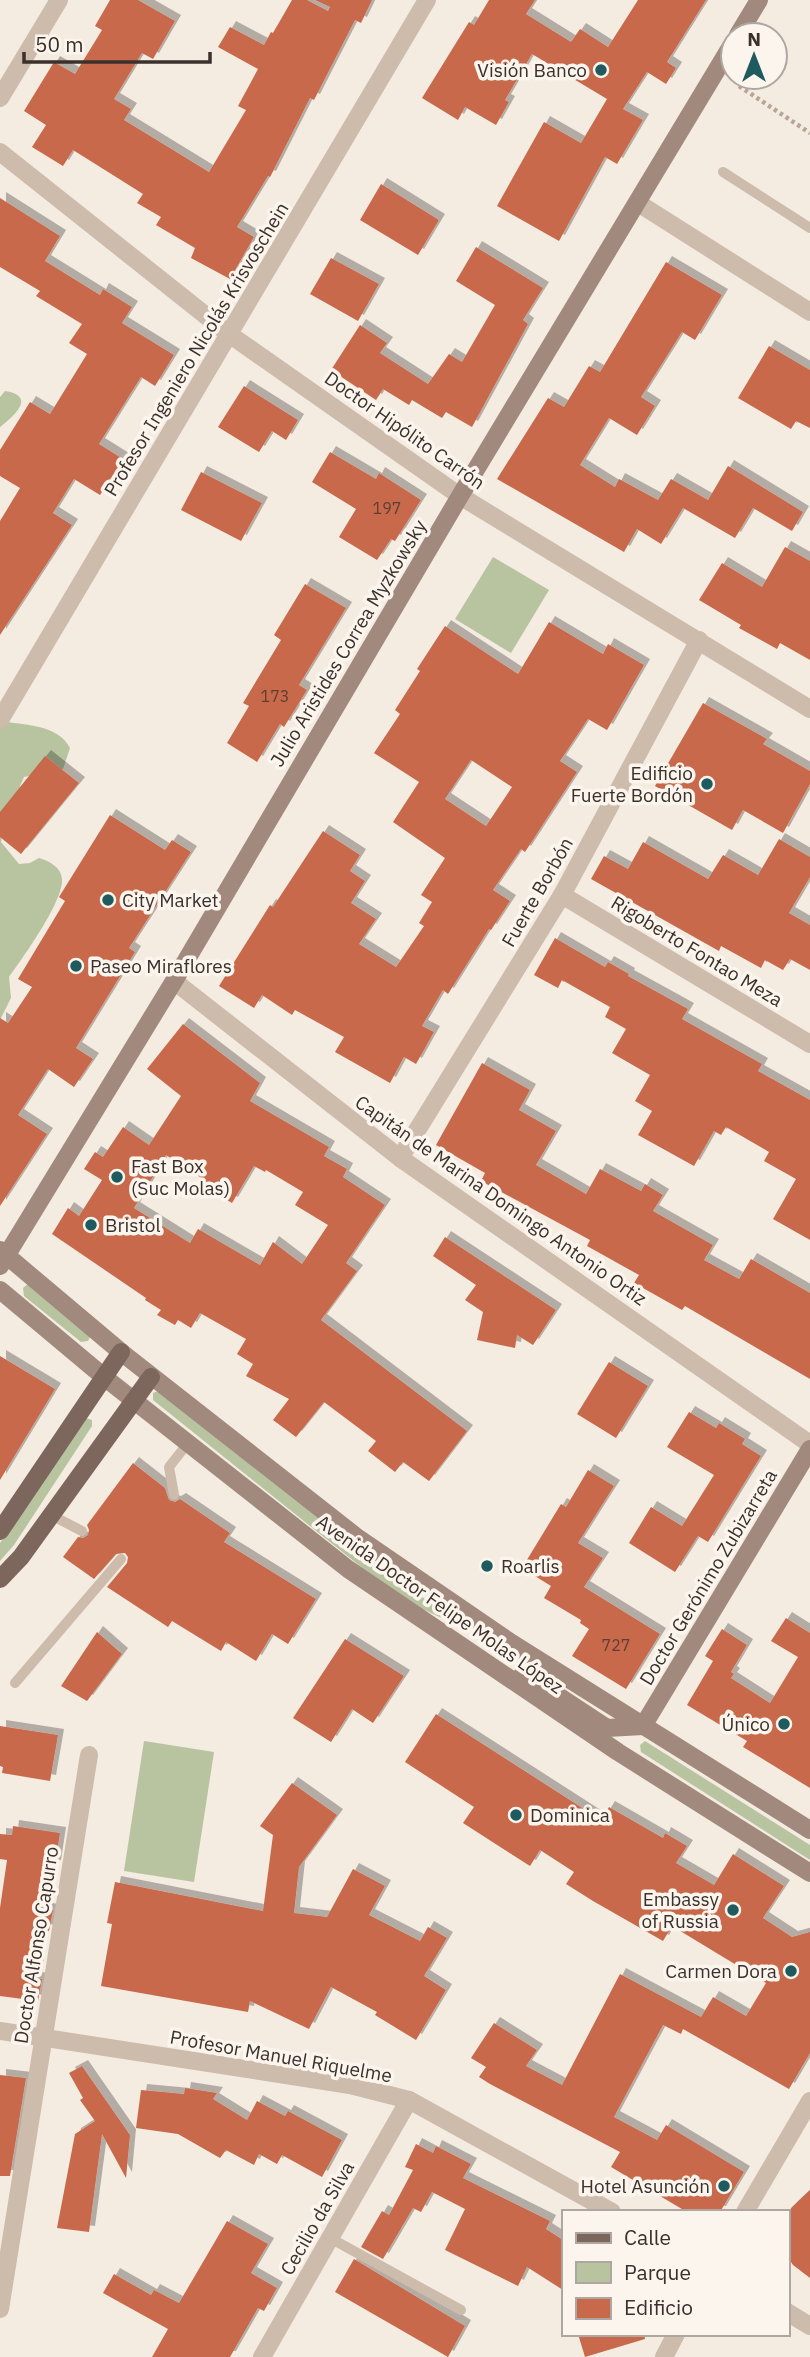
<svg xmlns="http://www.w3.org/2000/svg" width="810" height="2357" viewBox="0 0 810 2357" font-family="'IBM Plex Sans',sans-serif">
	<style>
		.green { fill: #b8c4a0 }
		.building { fill: #c8694b; fill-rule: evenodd; filter: url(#shadow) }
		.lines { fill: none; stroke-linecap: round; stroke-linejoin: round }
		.path { stroke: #b9a596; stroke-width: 4.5; stroke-dasharray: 3.5 3.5; stroke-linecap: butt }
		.service { stroke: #cdbbac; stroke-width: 10 }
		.minor { stroke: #cdbbac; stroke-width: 18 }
		.secondary { stroke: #a18a7d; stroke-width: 18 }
		.primary { stroke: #7d675c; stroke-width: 18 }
		.poi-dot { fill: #1f5a5e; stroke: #fbf5ee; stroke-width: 2.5 }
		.labels { text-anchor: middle; stroke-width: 7; stroke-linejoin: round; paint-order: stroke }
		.number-label { font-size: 16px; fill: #5e3e33 }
		.poi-label { font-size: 19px; fill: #3b302b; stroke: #fbf5ee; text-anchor: end }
		.street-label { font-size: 19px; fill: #3b302b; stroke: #fbf5ee }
	</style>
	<defs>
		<filter id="shadow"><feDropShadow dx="6" dy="-6" stdDeviation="0" flood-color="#0004"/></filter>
	</defs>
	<rect width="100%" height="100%" fill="#f4ebe1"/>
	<g class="green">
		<path d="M 5,391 C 37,396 14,416 0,427 L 0,397 Z"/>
		<polygon points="493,557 549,590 511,653 455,619"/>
		<path d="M 0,721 C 23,725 58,724 70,748 L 63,769 L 24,777 L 20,786 L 21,806 L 3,831 L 1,842 L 19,864 L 30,863 L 39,858 C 49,861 61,867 62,879 C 64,901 22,959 9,977 L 11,998 L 0,1020 Z"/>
		<polygon points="29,1283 91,1335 88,1341 81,1342 24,1296 23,1288"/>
		<polygon points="161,1390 350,1543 409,1588 465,1627 461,1627 401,1599 153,1400 153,1393"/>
		<polygon points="86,1418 92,1420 92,1426 14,1545 0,1561 0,1543"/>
		<polygon points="144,1741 214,1752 194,1882 124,1871"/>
		<polygon points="645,1741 810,1845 810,1860 641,1752 640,1745"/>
	</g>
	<g class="building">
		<polygon points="110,0 138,0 175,21 153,59 142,53 114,99 131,109 124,120 209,172 246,110 238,106 258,69 218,47 230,27 264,45 271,32 273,33 292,0 307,0 328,11 330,7 315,0 372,0 361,23 355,20 314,100 310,98 270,177 268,176 237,227 254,237 230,279 191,258 195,248 156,225 161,217 137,203 143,194 124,182 73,150 63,166 32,147 46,125 24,111 54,62 75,74 102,30 95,26"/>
		<polygon points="489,0 535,0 526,14 571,42 580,29 608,47 638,0 706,0 667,62 676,68 666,84 647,72 623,109 643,120 617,164 605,157 559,241 497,206 544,122 581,143 607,99 532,54 505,100 509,102 496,125 465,107 458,120 422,98 469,22 474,25"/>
		<polygon points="381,184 439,220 418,255 360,220"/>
		<polygon points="0,198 60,236 45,261 100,295 103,289 132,307 122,323 174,355 155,386 141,377 99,444 123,459 100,495 74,479 53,513 72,525 0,635 0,521 20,488 0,476 0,450 30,402 50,414 87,354 69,343 82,324 36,296 40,291 0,267"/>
		<polygon points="476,247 543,288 523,320 528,324 472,427 446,412 442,418 412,400 409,405 383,389 376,400 331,370 360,325 387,343 380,353 428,384 449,354 462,362 495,305 456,281"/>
		<polygon points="331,258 379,284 358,321 310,294"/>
		<polygon points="666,262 722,295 695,340 682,332 641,397 655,406 637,435 609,418 580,465 615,487 619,479 658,500 671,479 708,500 728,466 803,512 792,531 753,508 735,538 683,508 661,544 637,529 624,552 497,479 548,398 564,407 589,366 600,372"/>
		<polygon points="769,346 810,370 810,428 796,421 791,429 738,398"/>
		<polygon points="244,386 298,420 286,440 272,431 259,452 218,427"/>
		<polygon points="330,452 376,479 379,473 421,500 395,541 391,539 377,560 339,537 356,509 312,482"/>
		<polygon points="201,472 262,503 241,541 181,510"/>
		<polygon points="785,547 810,561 810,660 780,643 777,649 739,628 741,625 699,600 722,563 762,587"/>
		<polygon points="305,584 346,608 299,685 307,690 284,727 280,724 257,762 227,743 249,706 243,703 281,640 274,635"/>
		<path d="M 549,622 L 603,654 L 608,644 L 644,665 L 607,730 L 588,719 L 560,761 L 577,772 L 525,852 L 521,849 L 493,890 L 510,901 L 491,930 L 489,929 L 448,994 L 443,990 L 422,1026 L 434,1032 L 416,1064 L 404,1057 L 390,1083 L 335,1052 L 344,1037 L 295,1010 L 292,1015 L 262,995 L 254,1008 L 219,986 L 270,905 L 273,907 L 323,831 L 360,855 L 350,871 L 365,881 L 351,903 L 376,919 L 359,944 L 396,967 L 424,926 L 419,923 L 432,902 L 421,895 L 445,858 L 393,822 L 419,782 L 374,753 L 400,714 L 395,710 L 420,671 L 417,669 L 445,626 L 518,674 ZM 471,760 L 512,787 L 486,826 L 445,799 Z"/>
		<polygon points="703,703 767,739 763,744 810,771 810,784 783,833 743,810 732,830 655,786"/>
		<polygon points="45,756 79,783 21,854 0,837 0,812"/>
		<polygon points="110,815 165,850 172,840 191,852 129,948 135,952 76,1048 93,1059 74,1087 48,1069 18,1115 47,1134 0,1206 0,1018 8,1023 32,987 18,979 65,901 59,897"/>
		<polygon points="779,839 810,857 810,877 789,913 810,925 810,970 790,959 783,970 765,960 761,968 721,946 719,951 591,879 604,856 628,869 643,842 708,879 723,855 758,875"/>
		<polygon points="555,938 605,967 608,962 629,974 628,976 688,1009 682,1019 762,1064 758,1071 810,1100 810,1240 773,1219 796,1179 764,1161 769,1152 726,1127 721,1135 714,1131 694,1166 638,1135 652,1111 635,1101 650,1075 612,1053 626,1029 605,1017 610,1007 562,980 558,988 534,975"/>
		<path d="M 183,1024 L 260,1083 L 250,1101 L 329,1147 L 324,1156 L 347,1169 L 343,1177 L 385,1205 L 346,1263 L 357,1271 L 321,1320 L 467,1431 L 429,1481 L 403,1462 L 395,1472 L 368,1451 L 376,1441 L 324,1402 L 296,1437 L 273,1420 L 289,1399 L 246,1376 L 253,1364 L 237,1354 L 246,1339 L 200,1313 L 191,1328 L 178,1320 L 175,1325 L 157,1315 L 161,1310 L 145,1300 L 146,1298 L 52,1234 L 68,1208 L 79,1216 L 102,1180 L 84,1169 L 95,1152 L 103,1157 L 123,1127 L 149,1145 L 181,1096 L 147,1069 ZM 166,1155 L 203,1179 L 200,1184 L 232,1203 L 254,1166 L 265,1172 L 266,1170 L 303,1192 L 295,1205 L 328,1225 L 302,1264 L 273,1242 L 260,1265 L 198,1229 L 190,1243 L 134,1208 Z"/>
		<polygon points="482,1063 530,1090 519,1110 556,1131 536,1165 586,1194 600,1169 641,1191 645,1184 663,1195 653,1211 713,1245 704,1260 739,1279 751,1259 810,1293 810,1379 685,1306 682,1310 634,1283 639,1275 587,1246 590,1240 481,1181 485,1173 436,1145"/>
		<polygon points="445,1237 556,1310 533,1345 517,1335 515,1348 477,1340 483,1312 465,1300 476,1285 433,1256"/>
		<polygon points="0,1356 55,1389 0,1480"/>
		<polygon points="609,1362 648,1386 616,1438 577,1414"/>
		<polygon points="689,1412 716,1428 719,1423 745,1439 742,1444 761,1456 708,1542 698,1536 675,1572 629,1543 651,1507 682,1526 714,1475 667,1447"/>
		<polygon points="133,1463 165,1488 169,1500 175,1502 180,1499 230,1533 224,1542 316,1599 288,1644 272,1634 256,1661 226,1642 221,1651 172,1621 168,1627 107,1587 127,1563 128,1557 125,1553 116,1554 94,1579 63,1557 78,1537 83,1538 88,1535 89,1530 87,1525"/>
		<polygon points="588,1470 614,1486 578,1543 603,1558 584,1587 660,1634 626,1689 572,1656 589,1629 580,1623 581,1620 544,1598 551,1586 522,1568 561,1504 566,1507"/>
		<polygon points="786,1618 810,1633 810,1788 743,1747 747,1741 687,1705 713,1661 705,1656 722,1629 747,1645 731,1672 734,1674 731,1678 770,1703 798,1657 771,1641"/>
		<polygon points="97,1632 122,1654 87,1701 61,1686"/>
		<polygon points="345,1639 404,1676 373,1723 352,1709 331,1742 293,1718"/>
		<polygon points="436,1714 601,1820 609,1807 663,1838 665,1833 687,1846 676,1863 714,1885 733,1854 784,1886 763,1918 792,1937 810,1932 810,2053 789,2089 683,2029 681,2034 663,2025 614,2117 657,2140 666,2125 744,2172 720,2212 687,2212 611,2167 620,2152 490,2084 479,2077 486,2067 471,2058 494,2023 537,2050 526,2066 562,2085 620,1974 701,2017 713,1997 746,2016 766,1983 672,1926 663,1941 593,1901 566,1884 574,1872 540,1850 530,1866 463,1823 474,1807 405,1762"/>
		<polygon points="0,1726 58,1735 50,1781 2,1773 3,1767 0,1766"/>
		<polygon points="292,1783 337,1815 299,1867 294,1913 327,1917 353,1869 385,1886 369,1915 420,1941 428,1927 447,1938 424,1976 446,1990 416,2040 375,2015 377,2012 331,1987 309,2029 250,2001 248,2012 101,1986 112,1924 107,1923 115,1882 263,1911 273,1835 260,1826"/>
		<polygon points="13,1826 60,1833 55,1866 46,1865 40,1908 53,1910 49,1931 43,1930 36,1978 42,1979 38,2001 0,1996 0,1908 7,1860 0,1859 0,1834 12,1835"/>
		<polygon points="82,2066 130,2135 126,2178 102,2134 89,2232 57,2228 75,2134 95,2121 80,2100 83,2098 69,2073"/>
		<polygon points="0,2075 26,2078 10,2176 0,2176"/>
		<polygon points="185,2088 217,2093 213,2099 247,2120 257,2101 285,2116 288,2111 342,2140 322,2177 282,2155 277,2164 259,2154 254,2165 226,2150 220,2158 178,2134 136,2128 141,2090 184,2094"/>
		<polygon points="416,2144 433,2153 436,2146 471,2164 463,2178 550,2221 546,2229 563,2240 563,2290 527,2267 518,2286 445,2250 465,2209 432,2192 421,2212 413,2208 383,2259 361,2247 382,2211 389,2215 413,2170 405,2167"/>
		<polygon points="810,2190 810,2278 793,2265 787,2256 787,2214 792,2207"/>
		<polygon points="227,2221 268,2244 251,2273 277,2288 264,2311 258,2308 230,2357 152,2357 168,2329 103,2293 114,2274 151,2295 154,2290 179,2303"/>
		<polygon points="354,2259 465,2326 448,2357 335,2292"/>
		<polygon points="578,2334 644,2334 645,2339 585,2357"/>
	</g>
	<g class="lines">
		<polyline class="path" points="739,86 810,133"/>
		<g class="service">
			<polyline points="723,172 810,228"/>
			<polyline points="174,1495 169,1467 188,1443"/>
			<polyline points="51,1515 82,1531"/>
			<polyline points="15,1683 121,1559"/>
			<polyline points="330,2238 461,2310"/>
		</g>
		<g class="minor">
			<polyline points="0,98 59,0"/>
			<polyline points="0,152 229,334 460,496 810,709"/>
			<polyline points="638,203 810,312"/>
			<polyline points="0,720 427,0"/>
			<polyline points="562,895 810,1044"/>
			<polyline points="174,981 400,1158 810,1444"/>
			<polyline points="400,1158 562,895 699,640"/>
			<polyline points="0,2031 350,2085 409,2100 612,2212"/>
			<polyline points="745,2212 810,2101"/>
			<polyline points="0,2309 89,1755"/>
			<polyline points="787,2312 810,2326"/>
			<polyline points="262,2357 409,2100"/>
			<polyline points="664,2357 676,2334"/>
		</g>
		<g class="secondary">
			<polyline points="738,35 759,0"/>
			<polyline points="0,1250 121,1352 358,1538 513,1644 810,1830"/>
			<polyline points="0,1266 174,981 460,496 733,43"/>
			<polyline points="0,1290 104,1377 348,1569 618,1752 810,1873"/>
			<polyline points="522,1675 528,1676 607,1728 643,1726"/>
			<polyline points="643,1726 810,1449"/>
		</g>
		<g class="primary">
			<polyline points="0,1531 121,1352"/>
			<polyline points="0,1579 21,1557 151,1377"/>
		</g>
	</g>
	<g class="poi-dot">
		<circle cx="601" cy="70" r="7"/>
		<circle cx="707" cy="784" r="7"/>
		<circle cx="108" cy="900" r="7"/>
		<circle cx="76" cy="966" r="7"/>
		<circle cx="117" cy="1177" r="7"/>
		<circle cx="91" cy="1225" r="7"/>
		<circle cx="487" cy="1566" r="7"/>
		<circle cx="784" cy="1724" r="7"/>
		<circle cx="516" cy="1815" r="7"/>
		<circle cx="733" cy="1910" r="7"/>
		<circle cx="791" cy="1971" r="7"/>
		<circle cx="724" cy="2186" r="7"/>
	</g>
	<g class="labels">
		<g class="number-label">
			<text x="387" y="514">197</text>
			<text x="275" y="702">173</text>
			<text x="616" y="1651">727</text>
		</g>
		<g class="poi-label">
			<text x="587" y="77">Visión Banco</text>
			<text x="693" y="780">Edificio<tspan x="693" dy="22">Fuerte Bordón</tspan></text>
			<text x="122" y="907" text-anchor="start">City Market</text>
			<text x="90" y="973" text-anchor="start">Paseo Miraflores</text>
			<text x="131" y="1173" text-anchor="start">Fast Box<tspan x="131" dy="22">(Suc Molas)</tspan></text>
			<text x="105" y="1232" text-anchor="start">Bristol</text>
			<text x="501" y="1573" text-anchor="start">Roarlis</text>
			<text x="770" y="1731">Único</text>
			<text x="530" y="1822" text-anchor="start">Dominica</text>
			<text x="719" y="1906">Embassy<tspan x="719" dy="22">of Russia</tspan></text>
			<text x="777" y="1978">Carmen Dora</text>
			<text x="710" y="2193">Hotel Asunción</text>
		</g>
		<g class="street-label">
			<text transform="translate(196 349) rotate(-59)" y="7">Profesor Ingeniero Nicolás Krisvoschein</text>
			<text transform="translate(405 430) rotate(35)" y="7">Doctor Hipólito Carrón</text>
			<text transform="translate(348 643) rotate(-59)" y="7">Julio Aristides Correa Myzkowsky</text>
			<text transform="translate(537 892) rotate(-60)" y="7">Fuerte Borbón</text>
			<text transform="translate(697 951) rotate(31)" y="7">Rigoberto Fontao Meza</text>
			<text transform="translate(501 1200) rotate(35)" y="7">Capitán de Marina Domingo Antonio Ortiz</text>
			<text transform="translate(708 1577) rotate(-59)" y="7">Doctor Gerónimo Zubizarreta</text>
			<text transform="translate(440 1604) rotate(35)" y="7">Avenida Doctor Felipe Molas López</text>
			<text transform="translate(36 1945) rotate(-81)" y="7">Doctor Alfonso Capurro</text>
			<text transform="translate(281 2056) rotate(10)" y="7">Profesor Manuel Riquelme</text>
			<text transform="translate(317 2218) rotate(-60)" y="7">Cecilio da Silva</text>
		</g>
	</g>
	<rect x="562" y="2210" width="228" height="126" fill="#fbf5ee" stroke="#aea6a0" stroke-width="2"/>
	<rect x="576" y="2233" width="35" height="10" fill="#7d675c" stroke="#aea6a0" stroke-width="2"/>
	<text x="624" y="2245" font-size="21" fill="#3b302b">Calle</text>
	<rect x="576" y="2262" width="35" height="21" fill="#b8c4a0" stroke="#aea6a0" stroke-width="2"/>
	<text x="624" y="2280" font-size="21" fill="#3b302b">Parque</text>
	<rect x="576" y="2298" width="35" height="21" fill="#c8694b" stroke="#aea6a0" stroke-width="2"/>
	<text x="624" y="2315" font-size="21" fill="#3b302b">Edificio</text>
	<g transform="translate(754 56)"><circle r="33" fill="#fbf5ee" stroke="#aea6a0" stroke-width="2"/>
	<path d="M0-5L12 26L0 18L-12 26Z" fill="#1f5a5e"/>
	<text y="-10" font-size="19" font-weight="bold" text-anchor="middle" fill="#3b302b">N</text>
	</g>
	<path d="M24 52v10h186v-10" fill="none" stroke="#3b302b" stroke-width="3.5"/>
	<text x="35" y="52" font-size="21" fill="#3b302b" stroke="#fbf5ee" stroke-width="5" paint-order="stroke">50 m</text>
</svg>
